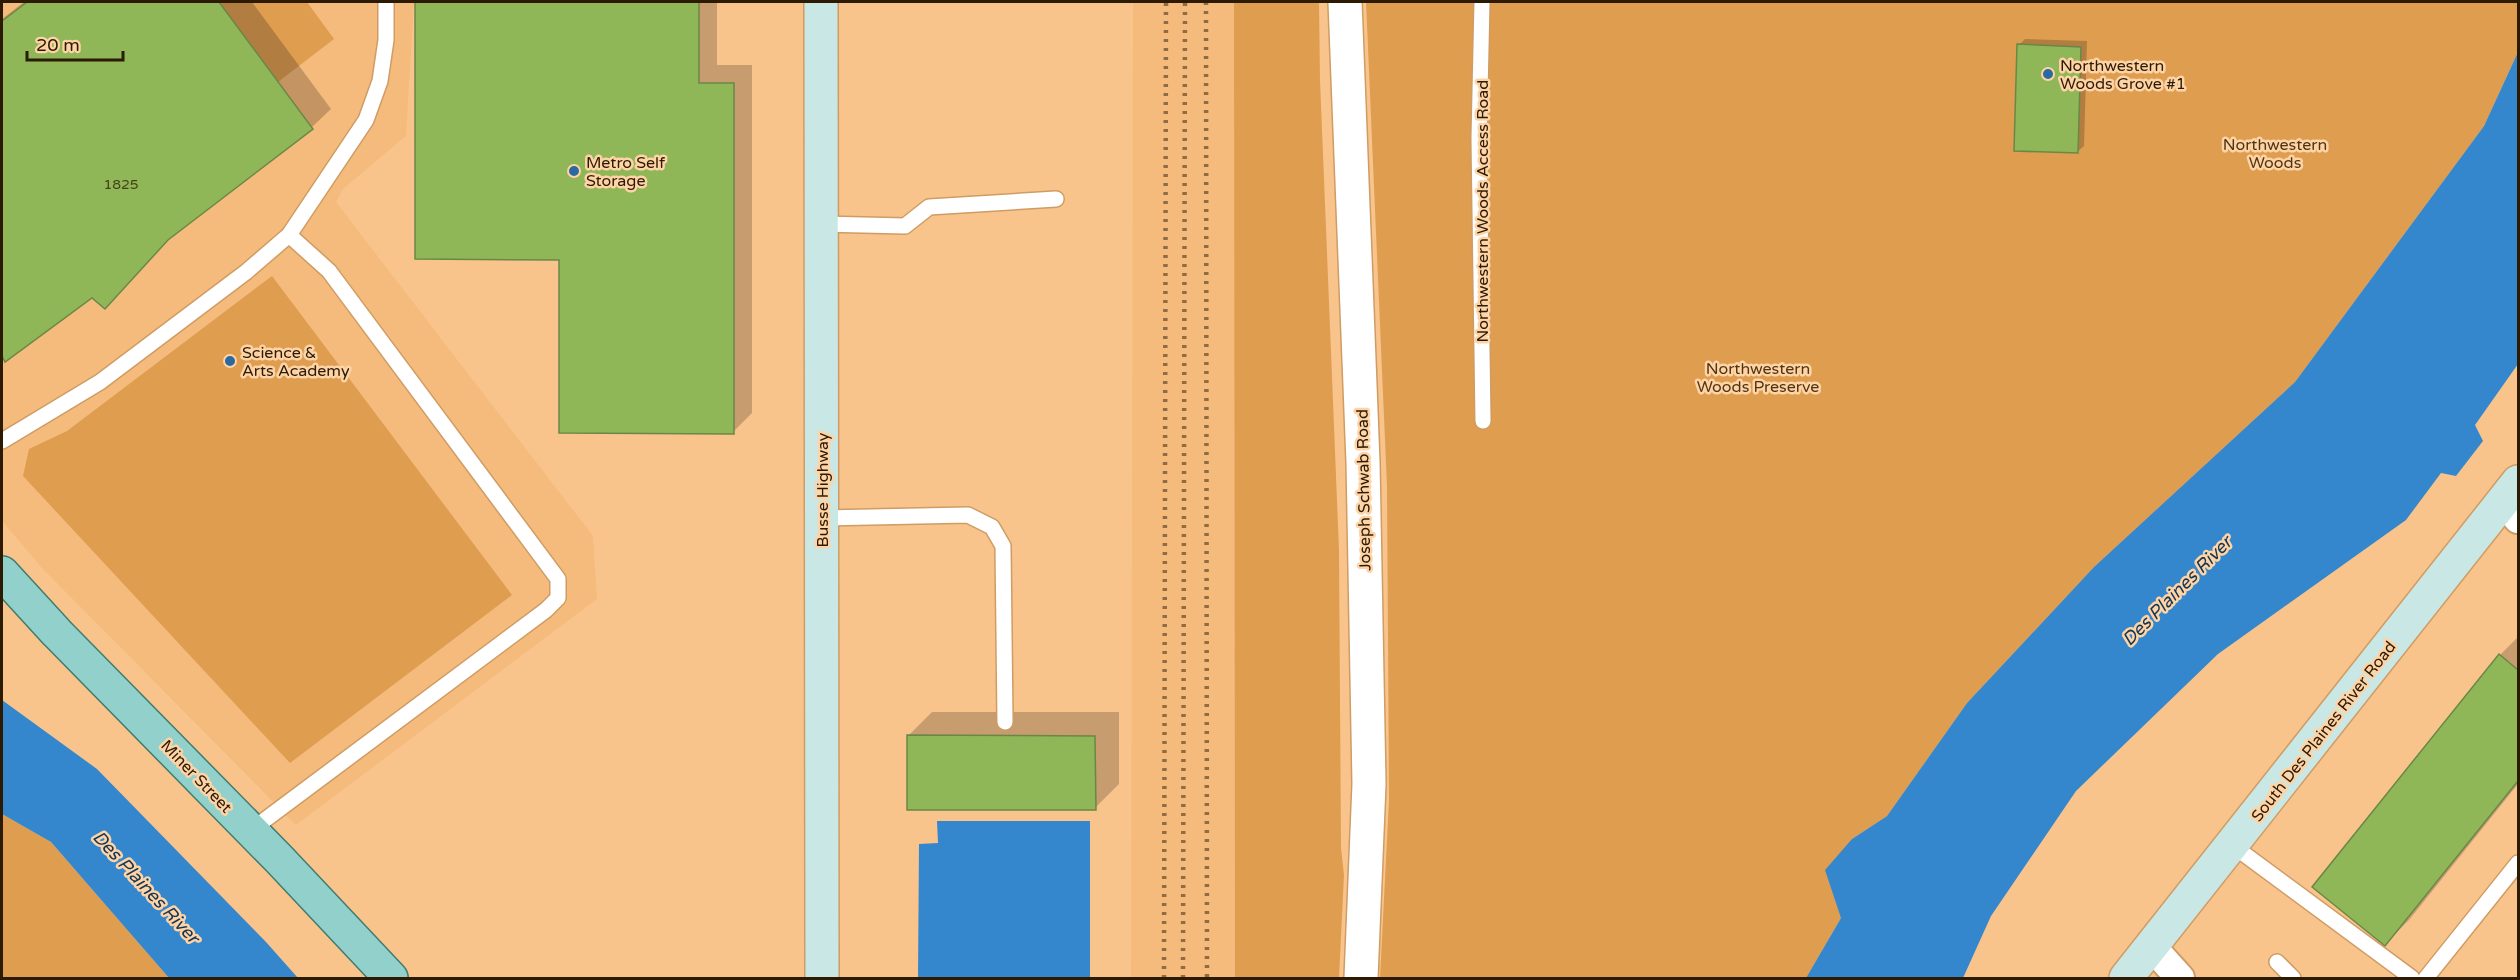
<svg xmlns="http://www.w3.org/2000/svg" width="2520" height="980" viewBox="0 0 2520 980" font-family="'Varela Round',sans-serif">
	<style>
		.built { fill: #f5bb7c }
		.green { fill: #df9d50 }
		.water { fill: #3587cd }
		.shadow { fill: #0003 }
		.building { fill: #8fb757; stroke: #6b8747; stroke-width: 1.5 }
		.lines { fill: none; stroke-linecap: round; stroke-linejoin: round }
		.service-casing { stroke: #cf9c64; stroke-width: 18 }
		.minor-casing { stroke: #cf9c64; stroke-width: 32 }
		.tertiary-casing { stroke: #cf9c64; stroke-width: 36 }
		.secondary-casing { stroke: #cf9c64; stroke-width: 36 }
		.primary-casing { stroke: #407c6e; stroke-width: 36 }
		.service { stroke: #fff; stroke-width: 15 }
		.minor { stroke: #fff; stroke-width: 28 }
		.tertiary { stroke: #fff; stroke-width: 33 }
		.secondary { stroke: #c9e7e5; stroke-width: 33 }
		.primary { stroke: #92d0cb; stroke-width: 33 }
		.rail { stroke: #8f6c44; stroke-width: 4.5; stroke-dasharray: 3 6; stroke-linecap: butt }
		.poi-dot { fill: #2b6aa1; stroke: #fed4a7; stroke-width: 2 }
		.labels { text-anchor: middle; stroke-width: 5; stroke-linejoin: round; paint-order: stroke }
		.number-label { font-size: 14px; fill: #464118 }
		.poi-label { font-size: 16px; fill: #2d1a03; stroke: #fed4a7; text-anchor: start }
		.park-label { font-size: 16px; fill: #513410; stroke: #fed4a7 }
		.street-label { font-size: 16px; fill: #2d1a03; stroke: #fed4a7 }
		.water-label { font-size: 18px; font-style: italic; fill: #143552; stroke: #fed4a7 }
	</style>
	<rect width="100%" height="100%" fill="#f9c48b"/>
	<g class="built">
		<polygon points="2,2 414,2 406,136 343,189 336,202 593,536 597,599 296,825 41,567 2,521"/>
		<polygon points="1133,2 1234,2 1235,978 1131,978"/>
	</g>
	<g class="green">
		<polygon points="219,2 307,2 334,39 278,82"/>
		<polygon points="1234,2 1319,2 1320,80 1339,550 1341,848 1344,875 1339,978 1235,978"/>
		<polygon points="1366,2 2518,2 2518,52 2484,126 2295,382 2094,567 1967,703 1887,816 1852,839 1841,918 1806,978 1380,978 1389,800 1387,486"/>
		<polygon points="272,276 512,595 290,763 23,476 29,449 67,431"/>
		<polygon points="2,814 51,842 169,978 2,978"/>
	</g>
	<g class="water">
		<polygon points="2518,52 2518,364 2475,425 2483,441 2456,476 2441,473 2406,520 2218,654 2076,791 1991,916 1963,978 1806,978 1841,918 1825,870 1852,839 1887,816 1967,703 2094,567 2295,382 2484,126"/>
		<polygon points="2,700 97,769 266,942 298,978 169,978 51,842 2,814"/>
		<polygon points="937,821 1090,821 1090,977 918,977 919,844 938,843"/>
	</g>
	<g class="shadow">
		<polygon points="24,2 252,2 331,109 312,127 173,234 105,307 92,297 6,359 2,354 2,19"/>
		<polygon points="416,2 717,2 717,65 752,65 752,413 733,432 561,259 416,258"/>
		<polygon points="2025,39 2087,41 2084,146 2077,152 2019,45"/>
		<polygon points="2518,637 2518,784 2409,920 2385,944 2314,887 2500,655"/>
		<polygon points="932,712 1119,712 1119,784 1095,808 908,736"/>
	</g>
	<g class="building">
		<polygon points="27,2 219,2 313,129 168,240 105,309 92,298 5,362 2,356 2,21"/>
		<polygon points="415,2 699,2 699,83 734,83 734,434 559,433 559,260 415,259"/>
		<polygon points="2017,44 2081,47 2078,153 2014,151"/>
		<polygon points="2499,654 2518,670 2518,781 2385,946 2312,887"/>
		<polygon points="907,735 1095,736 1096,810 907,810"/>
	</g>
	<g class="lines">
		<defs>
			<g id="service">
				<polyline points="1482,2 1479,138 1483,421"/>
				<polyline points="821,224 905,226 929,207 1056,199"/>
				<polyline points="2,441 100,382 246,272 289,235 366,120 380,81 386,40 386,2"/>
				<polyline points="822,518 968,515 992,527 1003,546 1005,722"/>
				<polyline points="250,831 546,610 558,598 558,579 329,271 289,235"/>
				<polyline points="2232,845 2412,978"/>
				<polyline points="2277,962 2293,978"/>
				<polyline points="2426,978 2518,863"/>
			</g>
			<g id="minor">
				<polyline points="2504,502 2518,519"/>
				<polyline points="2152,947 2180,978"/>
			</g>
			<polyline id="tertiary" points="1345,2 1363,462 1369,784 1361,978"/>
			<g id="secondary">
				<polyline points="821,2 822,978"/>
				<polyline points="2126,978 2518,482"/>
			</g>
			<polyline id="primary" points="2,573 57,633 279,859 391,978"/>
		</defs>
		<use href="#service" class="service-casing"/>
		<use href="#minor" class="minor-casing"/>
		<use href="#tertiary" class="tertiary-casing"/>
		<use href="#secondary" class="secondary-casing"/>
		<use href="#primary" class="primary-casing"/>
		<use href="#service" class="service"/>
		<use href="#minor" class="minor"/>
		<use href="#tertiary" class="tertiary"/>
		<use href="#secondary" class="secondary"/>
		<use href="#primary" class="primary"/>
		<g class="rail">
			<polyline points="1206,2 1207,978"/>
			<polyline points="1164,978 1166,2"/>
			<polyline points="1183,978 1185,2"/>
		</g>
	</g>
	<g class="poi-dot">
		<circle cx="2048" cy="74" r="6"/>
		<circle cx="574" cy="171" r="6"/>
		<circle cx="230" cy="361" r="6"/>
	</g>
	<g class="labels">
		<g class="number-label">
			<text x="121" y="189">1825</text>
		</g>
		<g class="poi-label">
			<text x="2060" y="71">Northwestern<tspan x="2060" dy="18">Woods Grove #1</tspan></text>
			<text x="586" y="168">Metro Self<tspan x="586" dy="18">Storage</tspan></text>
			<text x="242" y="358">Science &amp;<tspan x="242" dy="18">Arts Academy</tspan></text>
		</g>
		<g class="park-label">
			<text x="2275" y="150">Northwestern<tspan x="2275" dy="18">Woods</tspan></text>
			<text x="1758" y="374">Northwestern<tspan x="1758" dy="18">Woods Preserve</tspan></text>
		</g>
		<g class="street-label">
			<text transform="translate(1482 211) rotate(-90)" y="6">Northwestern Woods Access Road</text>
			<text transform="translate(822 490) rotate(-90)" y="6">Busse Highway</text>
			<text transform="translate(1363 490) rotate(-91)" y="6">Joseph Schwab Road</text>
			<text transform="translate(2323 731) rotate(-52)" y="6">South Des Plaines River Road</text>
			<text transform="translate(197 776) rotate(46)" y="6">Miner Street</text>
		</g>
		<g class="water-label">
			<text transform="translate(2177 591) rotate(-45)" y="6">Des Plaines River</text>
			<text transform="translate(146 887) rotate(47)" y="6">Des Plaines River</text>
		</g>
	</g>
	<rect width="2520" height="980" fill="none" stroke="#2d1a03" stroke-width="6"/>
	<path d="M27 51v9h96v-9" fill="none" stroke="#2d1a03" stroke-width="3"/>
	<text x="36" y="51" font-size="18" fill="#2d1a03" stroke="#fed4a7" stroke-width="4.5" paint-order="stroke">20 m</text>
</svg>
